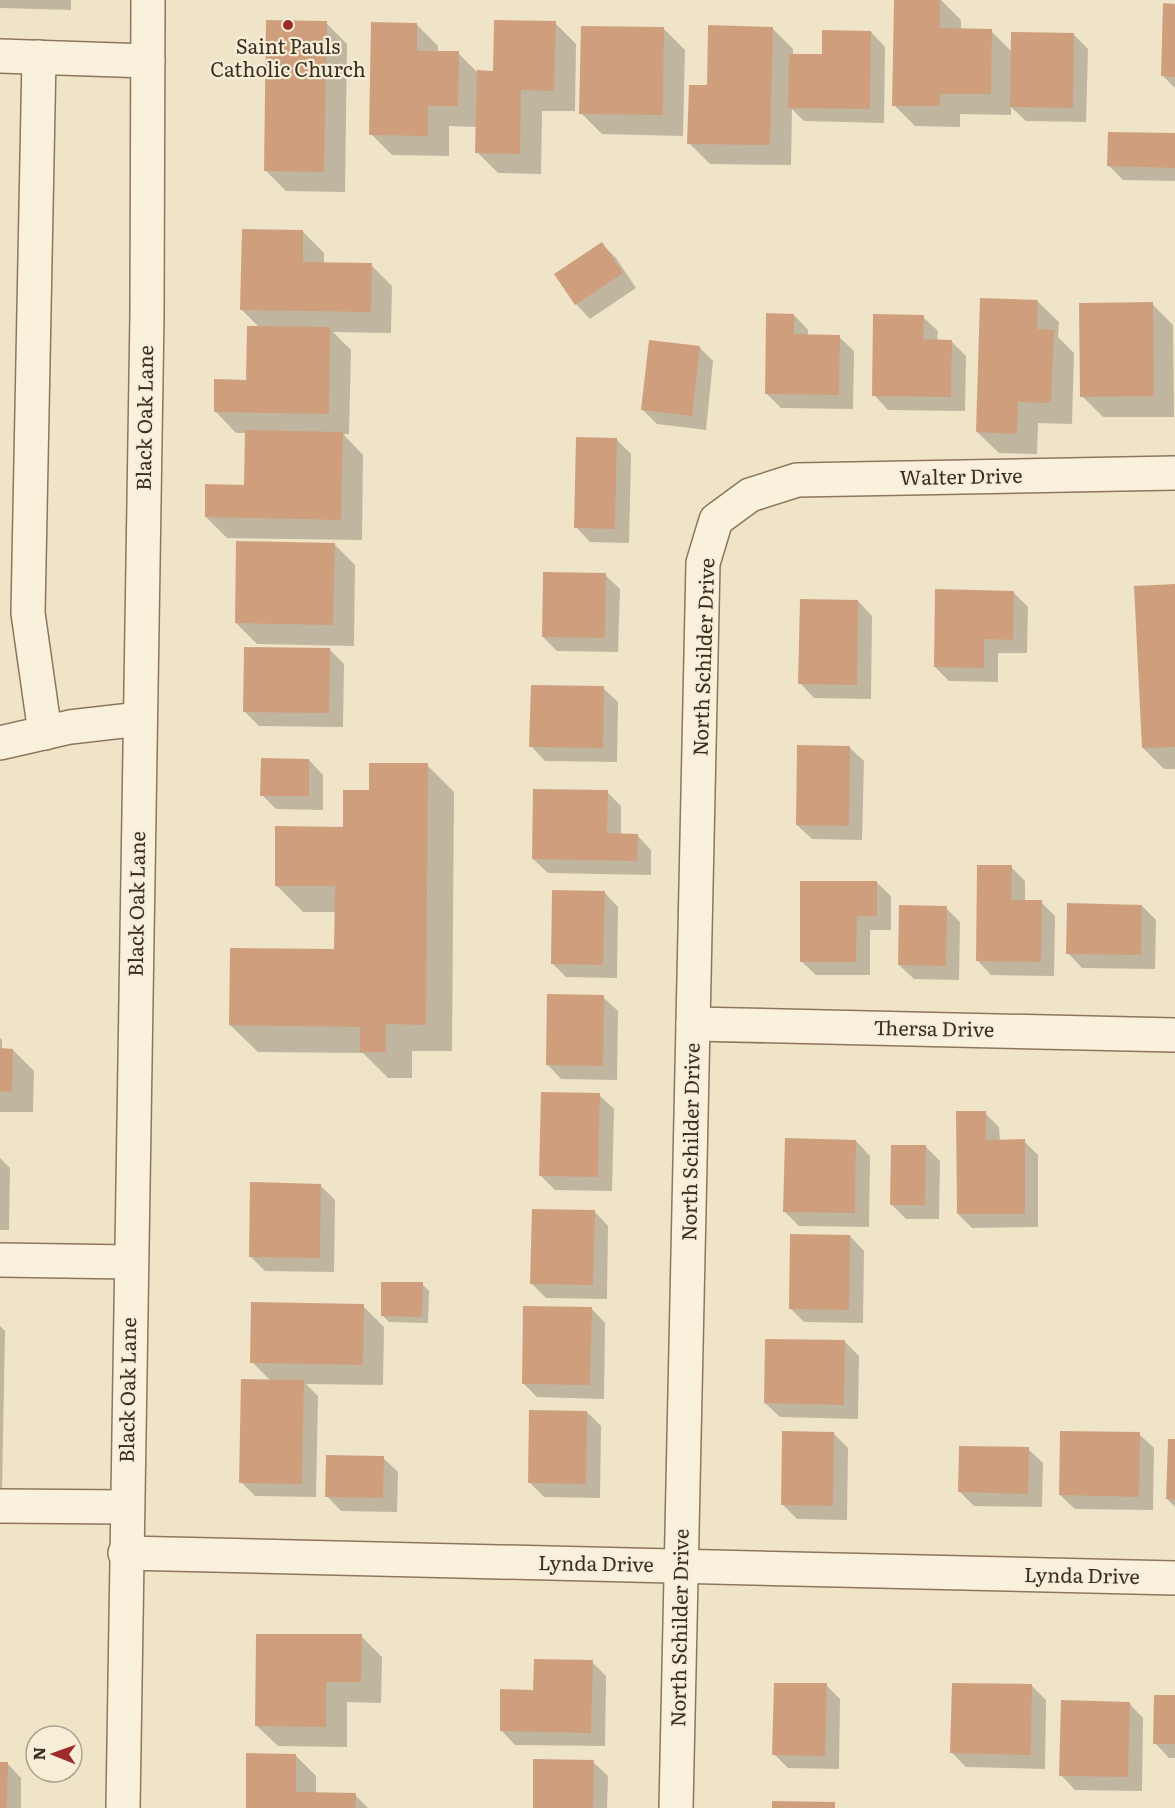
<svg xmlns="http://www.w3.org/2000/svg" width="1175" height="1808" viewBox="0 0 1175 1808" font-family="Literata,serif">
	<style>
		.shadow { fill: #0003 }
		.building { fill: #cf9f7d }
		.lines { fill: none; stroke-linecap: round; stroke-linejoin: round }
		.minor-casing { stroke: #8d765c; stroke-width: 36 }
		.minor { stroke: #faf1dc; stroke-width: 33 }
		.poi-dot { fill: #9e2a2b; stroke: #f7eed8; stroke-width: 2 }
		.labels { text-anchor: middle; stroke-width: 4.5; stroke-linejoin: round; paint-order: stroke }
		.poi-label { font-size: 20px; fill: #3d2e20; stroke: #f7eed8 }
		.street-label { font-size: 20px; fill: #3d2e20; stroke: #f7eed8 }
	</style>
	<rect width="100%" height="100%" fill="#f0e4c8"/>
	<g class="shadow">
		<polygon points="0,0 71,0 71,10 0,8"/>
		<polygon points="896,0 941,0 961,20 961,30 991,31 1012,52 1073,34 1088,49 1086,122 1026,121 1011,107 1011,115 960,114 960,127 915,126 894,105"/>
		<polygon points="1175,5 1175,88 1163,76"/>
		<polygon points="326,23 347,44 345,192 286,191 265,170"/>
		<polygon points="555,23 576,44 575,111 542,111 541,174 498,173 477,152 477,127 449,126 449,156 392,155 371,134 417,25 438,46 438,52 458,53 477,72 494,72"/>
		<polygon points="772,28 793,49 793,55 823,56 871,32 885,47 884,123 804,121 792,109 791,165 710,164 689,143"/>
		<polygon points="664,29 685,50 683,136 602,134 581,113"/>
		<polygon points="1175,135 1175,181 1123,180 1109,166"/>
		<polygon points="303,232 324,253 324,264 371,265 392,286 391,333 333,332 351,350 349,434 343,434 363,455 362,540 227,538 206,517 246,486 246,433 236,433 215,411 247,381 260,328 242,310"/>
		<polygon points="602,244 616,258 636,288 590,319 576,304"/>
		<polygon points="1037,301 1059,322 1058,337 1074,353 1072,424 1038,423 1037,454 999,453 977,432"/>
		<polygon points="1152,304 1173,325 1174,417 1103,417 1082,396"/>
		<polygon points="794,315 808,330 808,336 839,337 854,351 853,409 781,408 767,394"/>
		<polygon points="923,317 938,331 937,341 951,341 966,356 965,411 888,410 874,395"/>
		<polygon points="699,347 713,361 706,430 657,424 643,410"/>
		<polygon points="616,439 631,454 629,543 590,542 576,527"/>
		<polygon points="334,544 355,565 354,646 257,644 236,623"/>
		<polygon points="605,575 620,589 618,652 557,651 543,637"/>
		<polygon points="1175,586 1175,769 1164,769 1143,748"/>
		<polygon points="1013,592 1028,607 1027,653 998,653 998,682 949,681 935,667"/>
		<polygon points="858,601 872,616 871,699 814,698 800,683"/>
		<polygon points="330,650 344,664 343,727 259,726 244,711"/>
		<polygon points="603,688 618,702 617,762 545,761 531,746"/>
		<polygon points="849,747 864,761 862,840 812,839 797,825"/>
		<polygon points="309,760 323,775 323,810 276,809 262,795"/>
		<polygon points="427,765 454,792 452,1051 412,1051 412,1078 388,1078 363,1053 258,1052 230,1025 336,951 336,912 303,912 276,885 344,829 370,792"/>
		<polygon points="607,792 621,806 621,835 637,835 651,850 651,875 548,873 533,859"/>
		<polygon points="1011,867 1025,881 1025,901 1041,902 1055,916 1054,976 991,975 977,960"/>
		<polygon points="876,882 891,896 891,930 870,930 870,975 816,975 801,961"/>
		<polygon points="604,892 618,907 617,978 566,977 552,963"/>
		<polygon points="1142,906 1156,920 1155,969 1082,968 1068,953"/>
		<polygon points="946,908 960,922 959,980 914,979 899,965"/>
		<polygon points="603,997 618,1011 617,1080 561,1079 547,1064"/>
		<polygon points="0,1038 2,1040 2,1050 13,1050 34,1071 33,1112 0,1112"/>
		<polygon points="599,1095 614,1109 612,1191 555,1190 541,1176"/>
		<polygon points="985,1113 999,1127 1000,1141 1024,1141 1038,1155 1038,1227 972,1228 958,1214"/>
		<polygon points="856,1141 870,1156 869,1227 799,1226 785,1212"/>
		<polygon points="926,1147 940,1161 939,1219 906,1219 891,1204"/>
		<polygon points="0,1158 10,1168 9,1230 0,1230"/>
		<polygon points="320,1185 335,1200 334,1272 265,1271 251,1257"/>
		<polygon points="594,1211 608,1226 607,1299 546,1298 532,1284"/>
		<polygon points="850,1236 864,1251 863,1323 804,1322 790,1308"/>
		<polygon points="422,1284 429,1291 428,1323 389,1322 382,1315"/>
		<polygon points="363,1306 384,1327 383,1385 306,1384 318,1396 316,1497 255,1496 241,1482 271,1381 252,1362"/>
		<polygon points="591,1308 605,1323 604,1399 537,1397 523,1383"/>
		<polygon points="0,1326 5,1331 2,1494 0,1494"/>
		<polygon points="845,1342 859,1356 858,1419 780,1417 765,1403"/>
		<polygon points="587,1412 601,1426 600,1498 544,1497 530,1483"/>
		<polygon points="834,1434 848,1448 847,1520 797,1519 782,1504"/>
		<polygon points="1139,1434 1154,1448 1153,1510 1075,1509 1060,1495"/>
		<polygon points="1175,1440 1175,1507 1167,1499"/>
		<polygon points="1028,1449 1043,1463 1042,1507 974,1506 960,1492"/>
		<polygon points="383,1458 398,1472 397,1512 341,1511 327,1496"/>
		<polygon points="361,1636 382,1657 381,1703 347,1702 347,1747 278,1746 256,1725"/>
		<polygon points="592,1662 606,1676 605,1746 515,1745 501,1730 535,1691"/>
		<polygon points="826,1685 840,1699 839,1769 788,1768 774,1754"/>
		<polygon points="1032,1686 1046,1700 1045,1769 966,1767 952,1753"/>
		<polygon points="1175,1697 1175,1758 1169,1758 1155,1743"/>
		<polygon points="1129,1703 1143,1718 1142,1791 1075,1790 1061,1775"/>
		<polygon points="295,1755 316,1776 316,1794 355,1795 368,1808 247,1808"/>
		<polygon points="593,1762 608,1776 607,1808 534,1808"/>
		<polygon points="0,1763 7,1763 21,1778 21,1808 0,1808"/>
	</g>
	<g class="building">
		<polygon points="894,0 940,0 940,28 992,29 991,94 940,94 940,106 892,106"/>
		<polygon points="1163,3 1175,4 1175,77 1161,76"/>
		<polygon points="266,20 327,21 324,172 264,171"/>
		<polygon points="494,20 556,21 554,91 521,90 520,154 475,153 477,70 493,71"/>
		<polygon points="371,22 417,23 417,51 459,51 458,106 428,106 428,136 369,135"/>
		<polygon points="708,25 773,27 770,145 687,144 689,85 707,85"/>
		<polygon points="581,26 664,27 663,115 579,114"/>
		<polygon points="822,30 871,31 870,109 788,108 789,54 822,54"/>
		<polygon points="1011,32 1074,33 1073,108 1010,107"/>
		<polygon points="1108,132 1175,133 1175,168 1107,166"/>
		<polygon points="242,229 303,230 303,262 372,263 371,312 240,310"/>
		<polygon points="602,242 623,273 575,305 554,274"/>
		<polygon points="980,298 1038,300 1037,329 1054,330 1051,403 1018,402 1017,434 976,432"/>
		<polygon points="1153,302 1154,396 1080,397 1079,303"/>
		<polygon points="766,313 794,314 794,334 840,335 839,395 765,394"/>
		<polygon points="873,314 924,315 923,339 952,340 951,397 872,396"/>
		<polygon points="247,326 330,327 329,414 214,412 214,379 246,380"/>
		<polygon points="649,340 700,346 692,416 641,410"/>
		<polygon points="245,430 343,432 341,520 205,517 205,484 244,485"/>
		<polygon points="576,437 617,438 615,529 574,528"/>
		<polygon points="236,541 335,543 333,625 235,623"/>
		<polygon points="543,572 606,573 605,638 542,637"/>
		<polygon points="1175,584 1175,747 1142,748 1134,586"/>
		<polygon points="935,589 1014,591 1013,640 984,639 984,668 934,667"/>
		<polygon points="800,599 858,600 857,685 798,684"/>
		<polygon points="244,647 330,648 329,713 243,712"/>
		<polygon points="531,685 604,686 603,748 529,747"/>
		<polygon points="797,745 850,746 849,826 796,825"/>
		<polygon points="261,758 309,759 309,796 260,796"/>
		<polygon points="369,763 428,763 426,1025 386,1024 386,1052 360,1052 360,1027 229,1025 230,948 334,949 335,886 275,886 275,826 343,827 343,790 369,790"/>
		<polygon points="533,789 608,790 607,833 638,834 637,861 532,859"/>
		<polygon points="977,865 1012,865 1011,900 1042,900 1041,962 976,961"/>
		<polygon points="800,881 877,881 877,916 857,916 856,962 800,962"/>
		<polygon points="552,890 605,891 603,965 551,964"/>
		<polygon points="1067,903 1142,905 1141,955 1066,954"/>
		<polygon points="899,905 947,906 946,966 898,965"/>
		<polygon points="547,994 604,995 603,1066 546,1065"/>
		<polygon points="0,1048 13,1049 12,1092 0,1091"/>
		<polygon points="541,1092 600,1093 598,1177 539,1176"/>
		<polygon points="956,1111 986,1111 986,1140 1025,1139 1025,1214 957,1214"/>
		<polygon points="785,1138 856,1140 855,1213 783,1212"/>
		<polygon points="891,1145 926,1145 925,1205 890,1205"/>
		<polygon points="250,1182 321,1184 320,1258 249,1257"/>
		<polygon points="532,1209 595,1210 593,1285 530,1284"/>
		<polygon points="790,1234 850,1235 849,1310 789,1309"/>
		<polygon points="381,1282 423,1282 422,1317 381,1316"/>
		<polygon points="251,1302 364,1304 363,1365 250,1363"/>
		<polygon points="523,1306 592,1307 590,1385 522,1384"/>
		<polygon points="765,1339 845,1340 844,1405 764,1403"/>
		<polygon points="241,1379 304,1380 302,1484 239,1483"/>
		<polygon points="529,1410 587,1411 586,1484 528,1483"/>
		<polygon points="782,1431 834,1432 833,1506 781,1505"/>
		<polygon points="1060,1431 1140,1432 1139,1497 1059,1495"/>
		<polygon points="1168,1439 1175,1439 1175,1500 1166,1499"/>
		<polygon points="959,1446 1029,1447 1028,1494 958,1492"/>
		<polygon points="326,1455 384,1456 383,1498 325,1497"/>
		<polygon points="256,1634 362,1634 361,1682 326,1682 326,1727 255,1726"/>
		<polygon points="534,1659 593,1660 591,1733 500,1731 500,1689 533,1690"/>
		<polygon points="774,1683 827,1683 825,1756 772,1755"/>
		<polygon points="952,1683 1032,1684 1031,1755 950,1753"/>
		<polygon points="1154,1695 1175,1695 1175,1744 1153,1744"/>
		<polygon points="1061,1700 1130,1702 1128,1777 1059,1776"/>
		<polygon points="246,1753 296,1754 296,1792 356,1793 355,1808 246,1808"/>
		<polygon points="533,1759 594,1760 593,1808 533,1808"/>
		<polygon points="0,1762 8,1762 7,1808 0,1808"/>
		<polygon points="772,1801 835,1802 835,1808 772,1808"/>
	</g>
	<g class="lines">
		<defs>
			<g id="minor">
				<polyline points="0,56 148,61"/>
				<polyline points="39,57 28,613 45,733"/>
				<polyline points="0,743 70,727 140,719"/>
				<polyline points="693,1024 1175,1035"/>
				<polyline points="0,1260 130,1262"/>
				<polyline points="0,1506 126,1507"/>
				<polyline points="125,1553 1175,1578"/>
				<polyline points="123,1808 147,315 148,0"/>
				<polyline points="676,1808 703,563 716,520 750,495 797,480 1175,473"/>
			</g>
		</defs>
		<use href="#minor" class="minor-casing"/>
		<use href="#minor" class="minor"/>
	</g>
	<circle class="poi-dot" cx="288" cy="25" r="6"/>
	<g class="labels">
		<g class="poi-label">
			<text x="288" y="54">Saint Pauls<tspan x="288" dy="23">Catholic Church</tspan></text>
		</g>
		<g class="street-label">
			<text transform="translate(145 418) rotate(-89)" y="7">Black Oak Lane</text>
			<text transform="translate(961 477) rotate(-1)" y="7">Walter Drive</text>
			<text transform="translate(704 657) rotate(-88)" y="7">North Schilder Drive</text>
			<text transform="translate(137 904) rotate(-89)" y="7">Black Oak Lane</text>
			<text transform="translate(934 1029) rotate(1)" y="7">Thersa Drive</text>
			<text transform="translate(691 1142) rotate(-89)" y="7">North Schilder Drive</text>
			<text transform="translate(128 1390) rotate(-89)" y="7">Black Oak Lane</text>
			<text transform="translate(596 1564) rotate(1)" y="7">Lynda Drive</text>
			<text transform="translate(1082 1576) rotate(1)" y="7">Lynda Drive</text>
			<text transform="translate(680 1628) rotate(-89)" y="7">North Schilder Drive</text>
		</g>
	</g>
	<g transform="translate(54 1754) rotate(271)"><circle r="28" fill="#f7eed8" stroke="#ada18e" stroke-width="1.5"/>
	<path d="M0-4.5L10 22L0 15L-10 22Z" fill="#9e2a2b"/>
	<text y="-9" font-size="16" font-weight="bold" text-anchor="middle" fill="#3d2e20">N</text>
	</g>
</svg>
